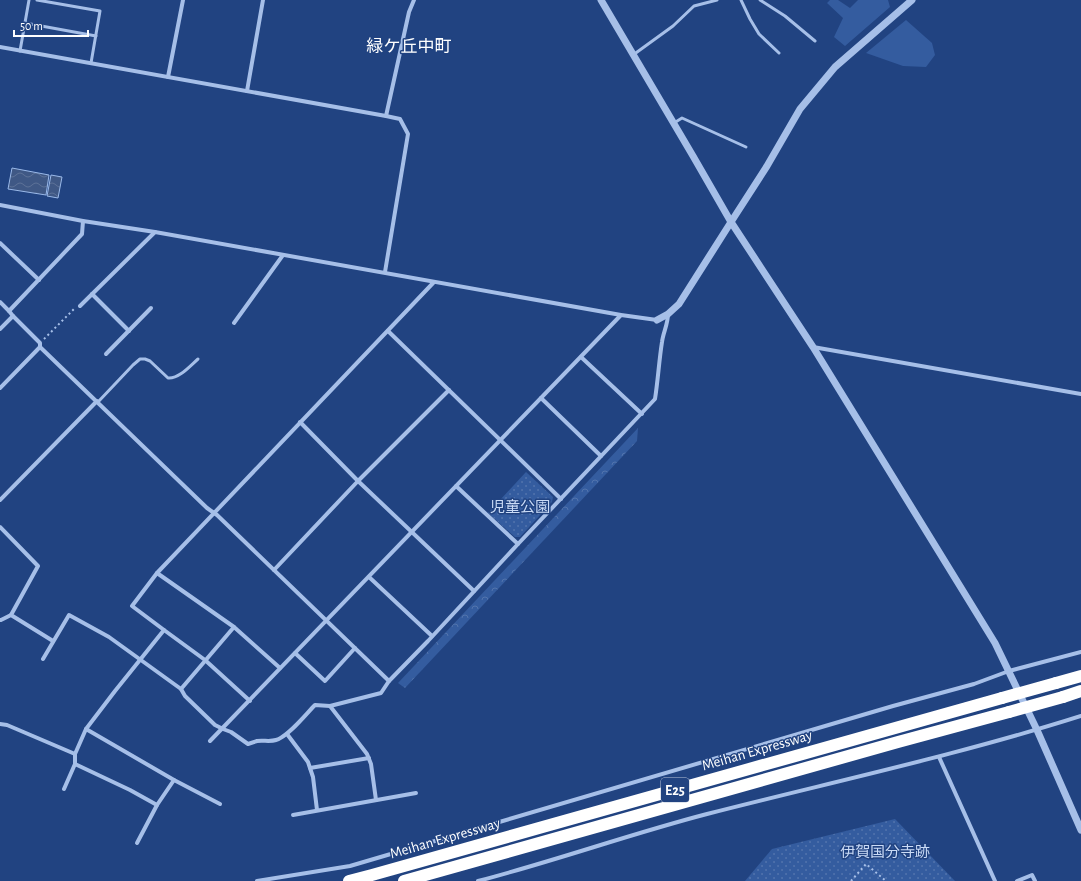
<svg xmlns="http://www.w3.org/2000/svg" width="1081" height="881" viewBox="0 0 1081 881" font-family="'Alegreya Sans','Noto Sans JP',sans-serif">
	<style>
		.green { fill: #345c9f }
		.forest { fill: url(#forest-crowns) }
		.park { fill: url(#park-dots) }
		.water { fill: url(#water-waves); stroke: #9ab9e9 }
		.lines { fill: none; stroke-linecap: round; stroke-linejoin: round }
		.path { stroke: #a6bfe8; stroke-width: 2; stroke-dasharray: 2 3; stroke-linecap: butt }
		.service { stroke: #a6bfe8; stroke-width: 3 }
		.minor { stroke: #a6bfe8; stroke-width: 4 }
		.tertiary { stroke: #a6bfe8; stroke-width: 7 }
		.motorway { stroke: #fff; stroke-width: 12 }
		.motorway-bridge { stroke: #fff; stroke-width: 12 }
		.labels { text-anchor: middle; stroke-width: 3; stroke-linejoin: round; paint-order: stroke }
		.shield { fill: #214381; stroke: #bcc7d9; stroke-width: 1 }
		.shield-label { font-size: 14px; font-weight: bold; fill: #fff }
		.park-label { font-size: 15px; fill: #cadbf6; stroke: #214381 }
		.street-label { font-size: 15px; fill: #fff; stroke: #214381 }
		.quarter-label { font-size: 17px; fill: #fff; stroke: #214381 }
	</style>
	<defs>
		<pattern id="forest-crowns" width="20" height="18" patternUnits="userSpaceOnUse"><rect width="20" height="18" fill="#345c9f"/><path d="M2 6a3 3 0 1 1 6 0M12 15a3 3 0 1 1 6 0" fill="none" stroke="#5274ad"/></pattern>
		<pattern id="park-dots" width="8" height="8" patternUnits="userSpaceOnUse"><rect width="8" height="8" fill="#345c9f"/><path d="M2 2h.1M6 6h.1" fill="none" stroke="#5274ad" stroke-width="1.8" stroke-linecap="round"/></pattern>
		<pattern id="water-waves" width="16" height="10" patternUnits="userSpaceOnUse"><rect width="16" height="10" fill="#3f5885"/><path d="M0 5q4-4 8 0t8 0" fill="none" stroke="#5c7197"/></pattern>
	</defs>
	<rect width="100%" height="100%" fill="#214381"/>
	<g class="green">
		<polygon points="830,0 838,0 850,8 858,0 888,0 890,7 845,46 834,37 843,18 827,3"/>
		<polygon points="906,20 932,43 935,55 926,67 903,66 866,53"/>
	</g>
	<polygon class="forest" points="638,428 637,441 405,688 398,683"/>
	<g class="park">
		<polygon points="526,472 553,497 552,502 520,537 515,537 488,513"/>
		<polygon points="895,819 955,881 745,881 772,849"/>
	</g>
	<g class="water">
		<polygon points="12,168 49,175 46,195 8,189"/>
		<polygon points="51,175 62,177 58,198 47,196"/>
	</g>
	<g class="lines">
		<g class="path">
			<polyline points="44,339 75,308"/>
			<polyline points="851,881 866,864 886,881"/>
		</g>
		<g class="service">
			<polyline points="37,0 100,11 91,63"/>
			<polyline points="741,0 750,19 759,34 779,53"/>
			<polyline points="760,0 785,16 815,41"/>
			<polyline points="25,23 96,36"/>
			<polyline points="20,51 29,0"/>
			<polyline points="633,55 673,26 694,6 717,0"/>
			<polyline points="674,123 682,118 746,147"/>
			<path d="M 98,402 L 133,365 L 140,359 L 145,359 L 150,361 L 168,378 C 179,379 190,366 198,359"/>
		</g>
		<g class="minor">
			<polyline points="0,47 386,116 400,119 408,134 385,272"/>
			<polyline points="168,77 183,0"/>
			<polyline points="247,91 263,0"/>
			<polyline points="386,116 409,12 414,0"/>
			<polyline points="0,205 83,221 155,232 621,315 657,320"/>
			<polyline points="0,243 39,280"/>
			<polyline points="92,294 129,331"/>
			<polyline points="0,302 9,311 13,316 40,343 40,347 207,508 217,515 389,681"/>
			<polyline points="80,306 155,232"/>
			<polyline points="9,311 82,234 83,221"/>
			<polyline points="234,323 283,255"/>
			<polyline points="0,329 13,316"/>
			<polyline points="388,331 561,499"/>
			<polyline points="813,347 1081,394"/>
			<polyline points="106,354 151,308"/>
			<polyline points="581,357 642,414"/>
			<polyline points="0,388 40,347"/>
			<polyline points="541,398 601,456"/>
			<polyline points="300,422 358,481 474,591"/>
			<polyline points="456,486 518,544"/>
			<polyline points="0,500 97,401"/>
			<polyline points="0,527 38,566 11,615 53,641"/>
			<polyline points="274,570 358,481 449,390"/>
			<polyline points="157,573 234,627 280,668"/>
			<polyline points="369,577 432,636"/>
			<polyline points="0,620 1,620 11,615"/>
			<polyline points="164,630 205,660 250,701"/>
			<polyline points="295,653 325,681 355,648"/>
			<path d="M 43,659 L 69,615 L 109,637 L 181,689 L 185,696 L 215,725 L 223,729 L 231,732 L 248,744 C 251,743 254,742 257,741 C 263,740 270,742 276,740 C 288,737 306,714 315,705 L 330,706 L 381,693 L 389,681 L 428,641 L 518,544 L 655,399 C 658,380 659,361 662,342 C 663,333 668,324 668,314"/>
			<polyline points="181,689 234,627"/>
			<polyline points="330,706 367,754 371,764 376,800"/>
			<polyline points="0,724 7,725 75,754 86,729 115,691 164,630 132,606 157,573 434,282"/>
			<polyline points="86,729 174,780 220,804"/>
			<polyline points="287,734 308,762 313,777 317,810"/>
			<polyline points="210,741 621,315"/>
			<polyline points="939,757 995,881"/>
			<polyline points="75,764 130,790 157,805"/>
			<polyline points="310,768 369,758"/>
			<polyline points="64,789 75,764 75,754"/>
			<polyline points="293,815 416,793"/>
			<polyline points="137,843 157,805 174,780"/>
			<polyline points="257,881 350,866 893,706 974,684 1009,671 1081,652"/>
			<path d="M 478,881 C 555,861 630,834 707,814 C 832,782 958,755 1081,716"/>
			<polyline points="1017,881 1032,875 1035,881"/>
		</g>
		<g class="tertiary">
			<polyline points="601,0 693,156 731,222 813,347 995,643 1037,730 1081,830"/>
			<polyline points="657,320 668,314 679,304 731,222 767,166 800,109 835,67 912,0"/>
		</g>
		<g class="motorway">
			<polyline points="1056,683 1081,676"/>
			<polyline points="1063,697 1081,691"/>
			<polyline points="349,881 372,875 539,828 1002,698"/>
			<polyline points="404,881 898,742 1009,712"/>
		</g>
		<g class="motorway-bridge">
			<polyline points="1002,698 1056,683"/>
			<polyline points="1009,712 1063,697"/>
		</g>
	</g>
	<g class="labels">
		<rect class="shield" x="661" y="778" width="28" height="24" rx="3"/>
		<g class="shield-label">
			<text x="675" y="795">E25</text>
		</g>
		<g class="park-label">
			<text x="520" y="512">児童公園</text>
			<text x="885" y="857">伊賀国分寺跡</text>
		</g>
		<g class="street-label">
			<text transform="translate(757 750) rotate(-16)" y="5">Meihan Expressway</text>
			<text transform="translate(445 838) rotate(-16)" y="5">Meihan Expressway</text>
		</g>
		<g class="quarter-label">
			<text x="409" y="52">緑ケ丘中町</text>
		</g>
	</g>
	<path d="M14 30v6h74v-6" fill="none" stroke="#ffffff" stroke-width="2"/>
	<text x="20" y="30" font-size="12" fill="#ffffff" stroke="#214381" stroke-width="3" paint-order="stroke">50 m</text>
</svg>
